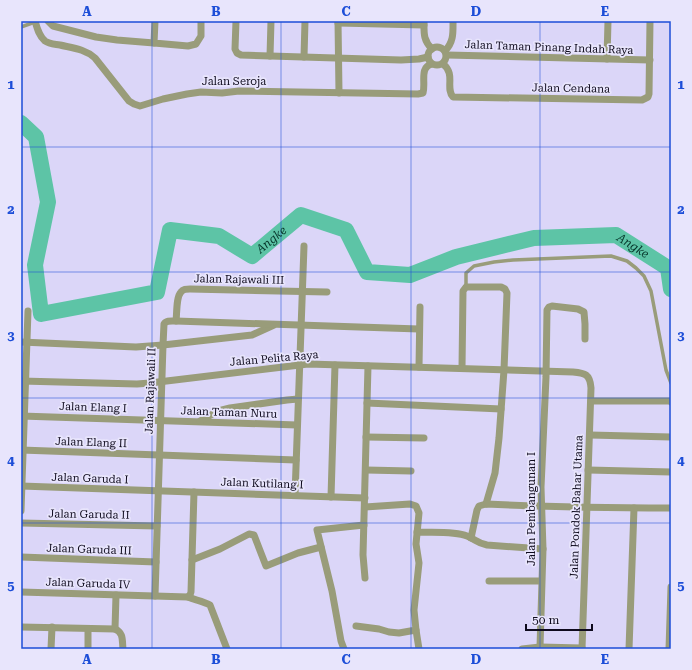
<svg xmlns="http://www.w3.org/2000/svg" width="692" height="670" viewBox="0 0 692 670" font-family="'Roboto Serif',serif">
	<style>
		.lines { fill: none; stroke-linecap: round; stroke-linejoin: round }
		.river { stroke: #5dc4a6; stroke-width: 16 }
		.lane { stroke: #999c7a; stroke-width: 3.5 }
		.street { stroke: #999c7a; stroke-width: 7 }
		.grid { fill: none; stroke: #1d4ed8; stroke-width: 1; stroke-opacity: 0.55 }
		.labels { text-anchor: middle; stroke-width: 3.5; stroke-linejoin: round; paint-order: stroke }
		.street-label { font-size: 11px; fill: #0e0a1d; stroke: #e8e5fc }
		.water-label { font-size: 12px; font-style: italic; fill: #06372b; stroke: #e8e5fc }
		.neatline { fill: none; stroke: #1d4ed8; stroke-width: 1.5 }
		.grid-label { font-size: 13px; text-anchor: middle; font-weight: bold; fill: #1d4ed8 }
	</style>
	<rect width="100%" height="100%" fill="#dbd6f8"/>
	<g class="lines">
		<path class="river" id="s1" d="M 21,123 L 36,137 L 48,202 L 35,265 L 41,314 L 157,292 L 170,230 L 219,236 L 252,256 L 301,215 L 346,230 L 367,272 L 410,275 L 456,257 L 534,238 L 616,235 L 668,268 L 671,289"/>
		<g class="lane">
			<polyline points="21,27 35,22"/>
			<polyline points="466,287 466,273 474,266 494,262 513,260 611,256 627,261 636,268 644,276 651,291 666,370 671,383"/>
		</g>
		<g class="street">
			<path d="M 35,21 C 37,28 39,36 45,41 C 49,44 54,44 60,45 C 73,48 85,49 95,58 L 129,101 L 134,104 L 140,106 L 163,99 L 187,94 L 201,92 L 222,93 L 239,91 L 418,94 L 423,93 C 426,83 419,67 432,64"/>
			<polyline points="48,21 53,26 96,37 117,40 154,43"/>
			<polyline points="155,21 154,43 188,46 196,44 201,36 201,21"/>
			<polyline points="236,21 235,49 237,53 241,55 401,60 419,59 428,57"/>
			<polyline points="338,21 339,93"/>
			<path d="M 424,21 C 424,33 423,40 432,49"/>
			<polyline points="338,23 424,25"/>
			<circle cx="437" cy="56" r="9"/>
			<path d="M 445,51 C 454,42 453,32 453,21"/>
			<polyline points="447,55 650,60"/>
			<polyline points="270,56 271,21"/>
			<polyline points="304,57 305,21"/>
			<polyline points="607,59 608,21"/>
			<path d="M 443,64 C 456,74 445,88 453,97 L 642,100 L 648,97 L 649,94 L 650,21"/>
			<path d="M 176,321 C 177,314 176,297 181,292 C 183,289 186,289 190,289 L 327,292"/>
			<polyline points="21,342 136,347 163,345 252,335 274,325"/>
			<polyline points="419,367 420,307"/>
			<polyline points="462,368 463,291 466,287 501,287 505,289 507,293 504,370 499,438 495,473 486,504"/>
			<path d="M 21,381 L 137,384 L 150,383 L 308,364 L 573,372 C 585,373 590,374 591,388 L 582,649"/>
			<polyline points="591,401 670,401 671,402"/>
			<polyline points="367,403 501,409"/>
			<polyline points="21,416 297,425"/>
			<polyline points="200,421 218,411 230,408 287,400 298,399"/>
			<polyline points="590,435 671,437"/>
			<polyline points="366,437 424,438"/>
			<polyline points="21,450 296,460"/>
			<polyline points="366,470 411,471"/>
			<polyline points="588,470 671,472"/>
			<polyline points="21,486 365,498"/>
			<polyline points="295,495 304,246"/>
			<polyline points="331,497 335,365"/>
			<polyline points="21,511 28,311"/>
			<polyline points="21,523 157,526"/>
			<path d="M 417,532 C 431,533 454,531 467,536 C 475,539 477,543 487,545 L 543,549"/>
			<path d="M 471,538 L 477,510 L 479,506 L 486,504 C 548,507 609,508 671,508"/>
			<polyline points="21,557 156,562"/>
			<polyline points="192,560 220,549 249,534 254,535 266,566 298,553 321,547"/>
			<polyline points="365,578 363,555 368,366"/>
			<polyline points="489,581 541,581"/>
			<polyline points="21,592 188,597 190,595 191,592 194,492"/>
			<path d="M 155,596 L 163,345 L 164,324 C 166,320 172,321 176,321 L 419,329"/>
			<path d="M 188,597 C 195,600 203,601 210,605 L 227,649"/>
			<polyline points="356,626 379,629 389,632 399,633 416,630 414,610 419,563 416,544 419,513 416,506 410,504 365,507"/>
			<path d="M 21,627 L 115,629 C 124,633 122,641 123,649"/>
			<polyline points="115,629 116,595"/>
			<polyline points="416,630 419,649"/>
			<polyline points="540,647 543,549 541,487 546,377 547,310 549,307 552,306 578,309 584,312 585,324 585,339"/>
			<polyline points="51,649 52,627"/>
			<polyline points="88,649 88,629"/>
			<polyline points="344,649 341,641 332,591 317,530 364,525"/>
			<polyline points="522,649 540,647 582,648"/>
			<polyline points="629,649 634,508"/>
			<polyline points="669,649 671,587"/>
		</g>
	</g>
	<path class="grid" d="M 152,21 L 152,649M 281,21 L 281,649M 411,21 L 411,649M 540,21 L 540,649M 21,147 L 671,147M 21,272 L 671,272M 21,398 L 671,398M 21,523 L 671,523"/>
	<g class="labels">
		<g class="street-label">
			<text transform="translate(549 47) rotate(2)" y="4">Jalan Taman Pinang Indah Raya</text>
			<text x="234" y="85">Jalan Seroja</text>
			<text transform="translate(571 88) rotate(1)" y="4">Jalan Cendana</text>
			<text transform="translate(239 279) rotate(1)" y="4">Jalan Rajawali III</text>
			<text transform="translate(274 358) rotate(-5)" y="4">Jalan Pelita Raya</text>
			<text transform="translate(150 391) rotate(-88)" y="4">Jalan Rajawali II</text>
			<text transform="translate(93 407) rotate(2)" y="4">Jalan Elang I</text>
			<text transform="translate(229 412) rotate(2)" y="4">Jalan Taman Nuru</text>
			<text transform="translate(91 442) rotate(2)" y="4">Jalan Elang II</text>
			<text transform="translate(90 478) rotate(2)" y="4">Jalan Garuda I</text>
			<text transform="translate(262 483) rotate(2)" y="4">Jalan Kutilang I</text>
			<text transform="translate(576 507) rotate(-88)" y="4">Jalan Pondok Bahar Utama</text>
			<text transform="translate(531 509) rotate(-90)" y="4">Jalan Pembangunan I</text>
			<text transform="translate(89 514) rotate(1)" y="4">Jalan Garuda II</text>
			<text transform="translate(89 549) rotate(2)" y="4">Jalan Garuda III</text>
			<text transform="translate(88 583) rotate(2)" y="4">Jalan Garuda IV</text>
		</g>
		<g class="water-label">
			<text dy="4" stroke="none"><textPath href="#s1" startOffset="495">Angke</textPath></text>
			<text dy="4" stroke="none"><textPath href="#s1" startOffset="903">Angke</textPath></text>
		</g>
	</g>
	<rect width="692" height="670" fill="none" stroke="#e8e5fc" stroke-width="44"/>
	<path d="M526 624v6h66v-6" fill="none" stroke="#0e0a1d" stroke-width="2"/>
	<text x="532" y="624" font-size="12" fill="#0e0a1d" stroke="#e8e5fc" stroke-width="3" paint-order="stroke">50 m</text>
	<rect x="22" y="22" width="648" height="626" class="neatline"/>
	<g class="grid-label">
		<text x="87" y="16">A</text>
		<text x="216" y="16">B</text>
		<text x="346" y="16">C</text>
		<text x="476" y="16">D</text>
		<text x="605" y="16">E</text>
		<text x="11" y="89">1</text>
		<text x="681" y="89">1</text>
		<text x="11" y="214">2</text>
		<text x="681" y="214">2</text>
		<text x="11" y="340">3</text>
		<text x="681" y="340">3</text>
		<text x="11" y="465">4</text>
		<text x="681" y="465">4</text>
		<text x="11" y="590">5</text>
		<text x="681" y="590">5</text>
		<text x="87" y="664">A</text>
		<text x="216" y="664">B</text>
		<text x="346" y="664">C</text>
		<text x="476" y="664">D</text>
		<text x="605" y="664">E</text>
	</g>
</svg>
